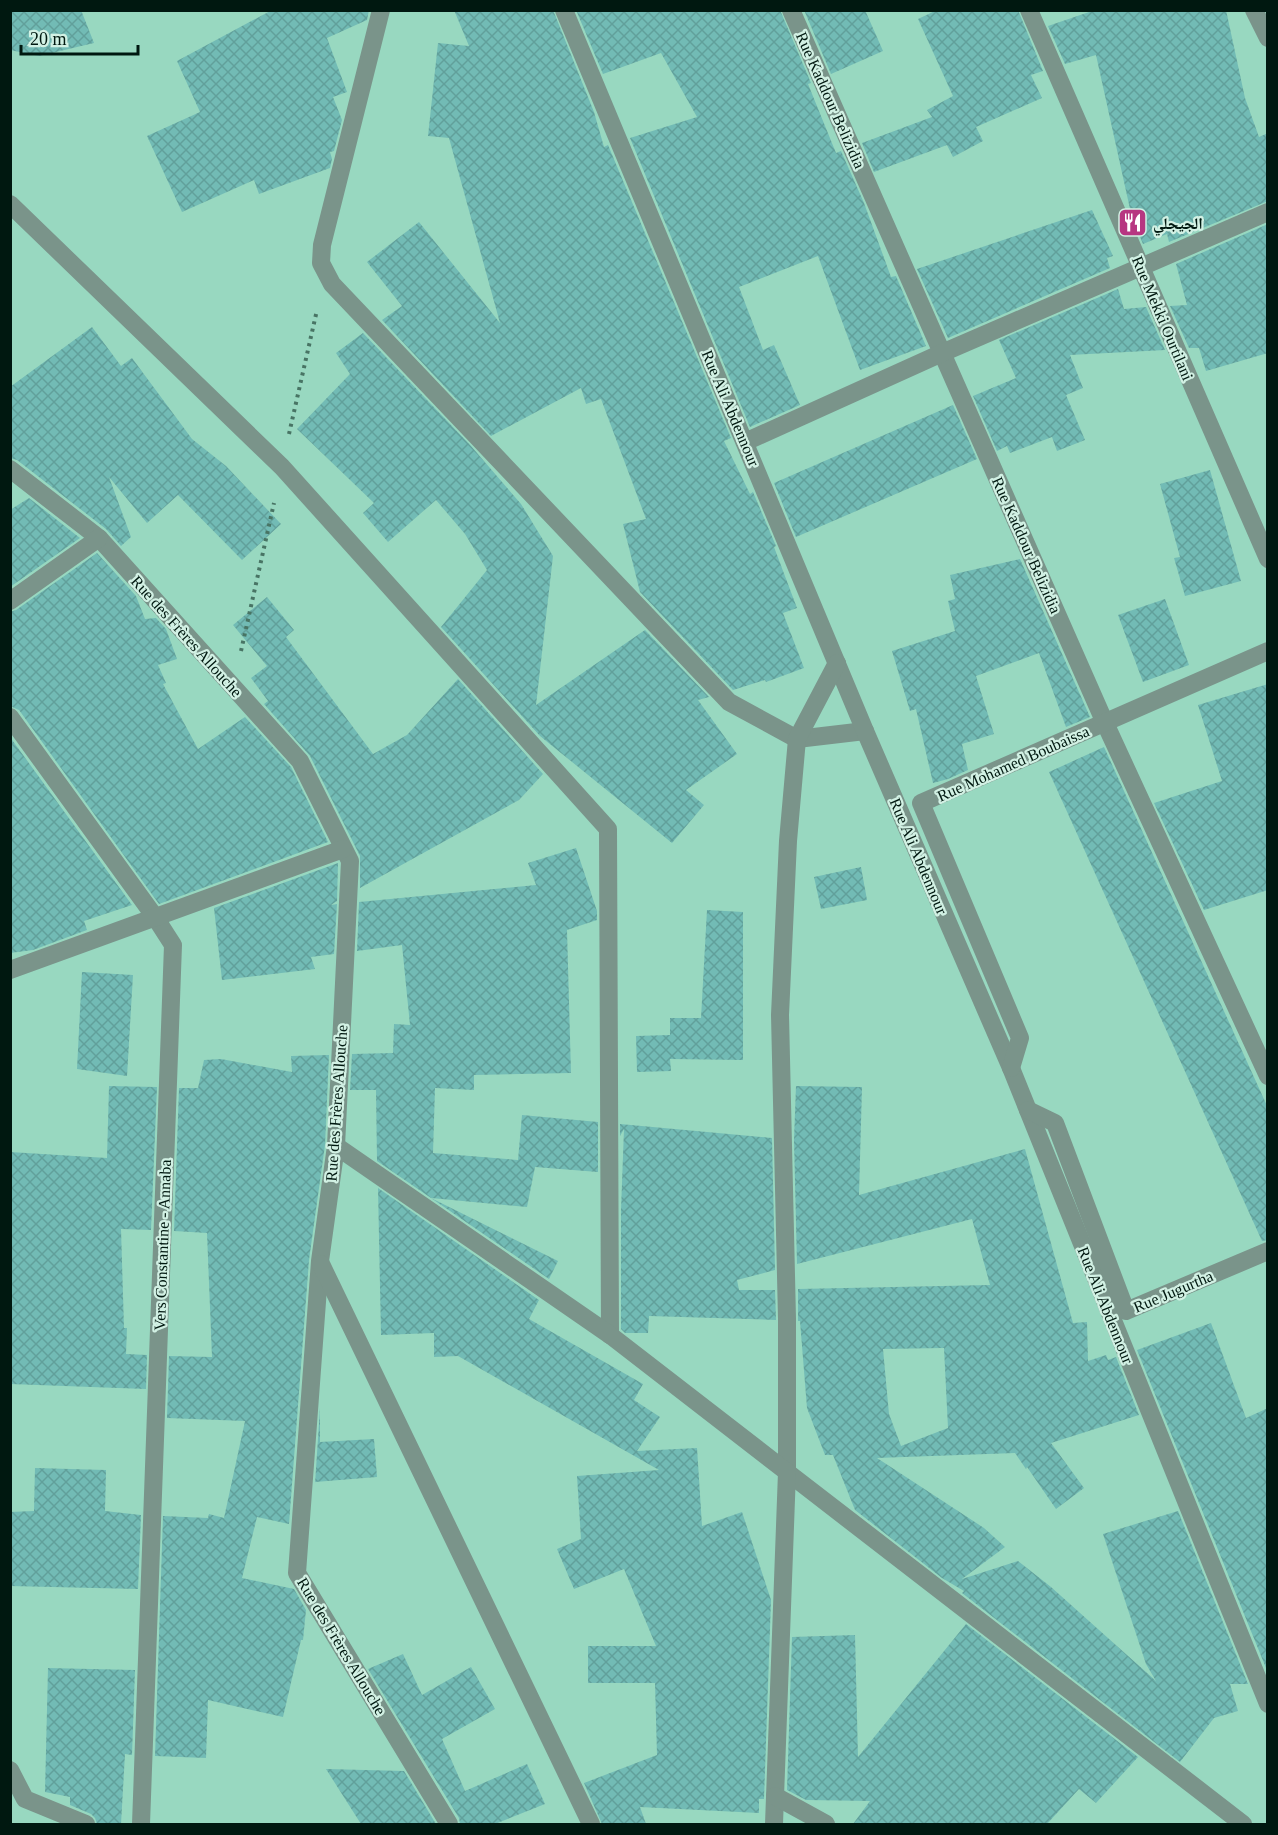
<svg xmlns="http://www.w3.org/2000/svg" width="1278" height="1835" viewBox="0 0 1278 1835" font-family="'Times New Roman','Noto Naskh Arabic',serif">
	<style>
		.building { fill: url(#building-cross-hatch); fill-rule: evenodd }
		.lines { fill: none; stroke-linecap: round; stroke-linejoin: round }
		.path { stroke: #487464; stroke-width: 4; stroke-dasharray: 3 4.5; stroke-linecap: butt }
		.minor { stroke: #7a948a; stroke-width: 18 }
		.labels { text-anchor: middle; stroke-width: 4.5; stroke-linejoin: round; paint-order: stroke }
		.street-label { font-size: 16px; fill: #001810; stroke: #d2f1e4 }
		.poi-label { font-size: 16px; font-weight: bold; fill: #001810; stroke: #d2f1e4; text-anchor: start }
	</style>
	<defs>
		<pattern id="building-cross-hatch" width="8" height="8" patternUnits="userSpaceOnUse" patternTransform="scale(1.5)"><rect width="8" height="8" fill="#72bbb5"/><path d="M0 0l8 8M0 8l8-8" fill="none" stroke="#61a09b"/></pattern>
	</defs>
	<rect width="100%" height="100%" fill="#98d8c0"/>
	<g class="building">
		<polygon points="10,10 81,10 94,43 39,56 10,50"/>
		<polygon points="272,10 369,10 367,20 327,38 347,92 333,97 342,120 334,151 330,152 332,159 330,168 259,194 254,180 182,212 147,136 200,112 177,61"/>
		<polygon points="454,10 553,10 594,112 604,147 608,145 731,438 724,441 750,494 753,492 776,546 774,547 797,608 783,613 804,668 766,682 765,680 733,690 640,592 623,524 646,519 601,399 586,404 581,388 491,436 382,320 402,306 367,262 419,222 500,323 449,138 428,136 438,43 469,46"/>
		<polygon points="576,10 780,10 811,83 808,84 836,153 841,151 864,203 891,277 896,276 926,346 860,370 818,256 739,287 763,350 774,345 800,405 750,427 630,138 697,117 661,53 603,74"/>
		<polygon points="804,10 865,10 883,51 831,74"/>
		<polygon points="937,10 1018,10 1043,71 1031,75 1042,98 976,127 983,141 953,157 947,145 874,172 862,143 932,117 927,110 953,96 918,19"/>
		<polygon points="1095,10 1226,10 1245,98 1259,137 1268,133 1268,201 1169,242 1167,234 1143,244 1132,218 1096,55 1065,64 1048,26"/>
		<polygon points="1092,210 1113,256 1107,258 1110,268 948,338 917,269"/>
		<polygon points="1268,224 1268,353 1206,371 1199,348 1189,348 1170,306 1187,305 1176,264"/>
		<polygon points="1118,289 1124,309 1146,307 1165,350 1070,355 1083,388 1066,395 1085,440 1057,451 1052,437 1010,453 1007,446 997,451 973,396 1016,378 999,340"/>
		<polygon points="92,327 121,366 132,358 192,439 226,466 281,524 242,560 178,495 147,523 109,477 131,537 121,546 106,529 17,460 10,458 10,387"/>
		<polygon points="363,333 471,446 521,504 553,556 536,705 645,630 709,697 698,700 737,754 686,790 704,805 672,843 540,736 441,627 487,570 465,534 436,500 388,542 363,513 374,503 297,429 350,374 336,353"/>
		<polygon points="953,405 977,459 796,537 774,483"/>
		<polygon points="1210,470 1241,581 1185,596 1174,558 1180,557 1160,484"/>
		<polygon points="29,498 80,538 10,587 10,510"/>
		<polygon points="97,553 136,596 145,619 156,618 166,629 177,659 158,665 166,683 163,684 198,749 245,717 291,767 328,842 159,904 19,710 10,706 10,612 16,610"/>
		<polygon points="1020,559 1090,717 1066,727 1039,653 976,676 994,734 962,744 968,770 948,779 933,783 916,709 910,711 892,651 955,631 948,601 955,599 950,575"/>
		<polygon points="267,597 294,630 286,637 373,754 407,735 458,679 543,774 519,800 360,888 360,856 310,756 264,704 268,701 251,678 267,666 233,625"/>
		<polygon points="1165,599 1189,665 1143,682 1118,615"/>
		<polygon points="1268,684 1268,890 1204,910 1154,803 1222,781 1198,705"/>
		<polygon points="10,737 132,905 84,921 87,930 33,950 10,953"/>
		<polygon points="1104,747 1268,1108 1268,1240 1262,1241 1049,772"/>
		<polygon points="576,848 597,911 597,920 567,930 571,1073 474,1075 474,1090 435,1088 433,1153 518,1160 522,1115 598,1122 598,1172 535,1167 527,1207 431,1198 377,1161 376,1090 350,1090 352,1054 393,1053 394,1024 410,1025 402,945 357,951 359,902 536,885 528,863"/>
		<polygon points="338,863 337,901 331,905 337,904 334,954 311,957 315,969 222,980 214,908"/>
		<polygon points="861,867 867,900 821,909 814,877"/>
		<polygon points="707,910 743,912 743,1060 670,1059 671,1071 637,1072 636,1036 670,1035 670,1018 701,1018"/>
		<polygon points="82,972 133,975 127,1076 77,1069"/>
		<polygon points="329,1055 325,1145 309,1260 289,1524 257,1517 242,1578 294,1589 306,1610 303,1640 301,1640 283,1717 208,1700 206,1758 155,1756 163,1516 208,1518 209,1514 224,1518 245,1421 167,1418 169,1356 212,1357 207,1233 174,1231 179,1088 198,1088 204,1060 221,1059 292,1072 291,1056"/>
		<polygon points="109,1086 157,1087 151,1230 121,1229 124,1328 127,1328 126,1354 147,1355 146,1389 10,1384 10,1152 107,1158"/>
		<path d="M 796,1086 L 862,1087 L 859,1195 L 1025,1149 L 1073,1323 L 1087,1322 L 1088,1361 L 1106,1355 L 1108,1360 L 1116,1357 L 1139,1415 L 1051,1443 L 1084,1488 L 1056,1509 L 1027,1467 L 1026,1469 L 1015,1453 L 877,1458 L 984,1528 L 1005,1547 L 962,1579 L 1018,1561 L 1051,1587 L 1156,1681 L 1146,1664 L 1103,1534 L 1178,1511 L 1248,1684 L 1230,1684 L 1238,1711 L 1214,1718 L 1180,1762 L 962,1593 L 964,1591 L 942,1578 L 855,1510 L 833,1455 L 825,1455 L 807,1408 L 800,1321 L 798,1321 L 798,1289 L 990,1285 L 972,1219 L 797,1264 L 794,1140 ZM 944,1348 L 948,1428 L 901,1446 L 889,1414 L 883,1349 Z"/>
		<polygon points="620,1124 772,1138 775,1270 737,1280 739,1290 775,1290 776,1320 649,1316 648,1333 625,1333 621,1329 621,1210 624,1129 620,1136"/>
		<polygon points="378,1188 539,1300 529,1319 643,1384 634,1400 660,1417 637,1451 697,1448 702,1526 742,1512 771,1600 764,1799 759,1799 759,1813 640,1807 646,1824 602,1824 584,1783 657,1755 655,1683 588,1683 588,1646 656,1646 624,1569 574,1589 557,1549 581,1539 577,1476 659,1470 458,1356 434,1357 434,1333 381,1335"/>
		<polygon points="431,1198 558,1261 549,1279"/>
		<polygon points="1211,1323 1246,1418 1268,1408 1268,1673 1137,1350"/>
		<polygon points="320,1408 320,1442 374,1439 377,1477 315,1482 315,1484"/>
		<polygon points="35,1468 106,1470 105,1511 141,1515 138,1589 10,1586 10,1512 34,1511"/>
		<polygon points="966,1624 1138,1757 1096,1803 1079,1789 1047,1824 853,1824 870,1801 806,1800 787,1790 792,1637 855,1635 858,1757"/>
		<polygon points="403,1654 422,1695 471,1667 495,1709 442,1739 465,1791 527,1764 545,1804 495,1824 460,1824 459,1818 368,1669"/>
		<polygon points="48,1668 135,1670 132,1755 125,1754 121,1824 97,1824 95,1818 91,1814 70,1805 70,1797 45,1792"/>
		<polygon points="326,1769 404,1771 436,1824 361,1824"/>
	</g>
	<g class="lines">
		<g class="path">
			<polyline points="289,434 317,310"/>
			<polyline points="241,651 274,503"/>
		</g>
		<g class="minor">
			<polyline points="381,10 322,245 321,263 332,284 729,702 797,739 865,731"/>
			<polyline points="564,10 865,731 1011,1068 1268,1704"/>
			<polyline points="791,10 1105,723 1268,1076"/>
			<polyline points="1029,10 1268,559"/>
			<polyline points="1254,10 1268,38"/>
			<polyline points="10,204 282,467 608,829 610,1335"/>
			<polyline points="745,442 942,353 1268,212"/>
			<polyline points="10,469 99,538 300,761 350,861 336,1146 320,1261 297,1573 449,1824"/>
			<polyline points="10,601 99,538"/>
			<polyline points="837,663 797,739 788,841 780,1015 787,1319 787,1472 1243,1824"/>
			<polyline points="10,717 155,917 173,945 141,1824"/>
			<polyline points="10,970 343,849"/>
			<polyline points="1011,1068 1020,1038 921,803 1268,651"/>
			<polyline points="1028,1110 1055,1123 1126,1311 1268,1251"/>
			<polyline points="336,1146 610,1335 787,1472 774,1824"/>
			<polyline points="321,1264 591,1824"/>
			<polyline points="10,1770 25,1799 86,1824"/>
			<polyline points="775,1796 826,1824"/>
		</g>
	</g>
	<defs>
		<symbol id="restaurant-square" viewBox="-11 -11 22 22"><rect x="-9" y="-9" width="18" height="18" rx="4" fill="#b73681" stroke="#d2f1e4"/><path d="M-5-6h1v4h1v-4h1v4h1v-4h1v5L-1.5 .5V6h-2V.5L-5-1ZM5-6V6H3V1.5H1.5Q1.5-4 5-6Z" fill="#fff"/></symbol>
	</defs>
	<g fill-rule="evenodd">
		<use href="#restaurant-square" x="1116" y="206" width="33" height="33"/>
	</g>
	<g class="labels">
		<g class="street-label">
			<text transform="translate(831 100) rotate(66)" y="6">Rue Kaddour Belizidia</text>
			<text transform="translate(1163 318) rotate(67)" y="6">Rue Mekki Ourtilani</text>
			<text transform="translate(731 408) rotate(67)" y="6">Rue Ali Abdennour</text>
			<text transform="translate(1027 545) rotate(66)" y="6">Rue Kaddour Belizidia</text>
			<text transform="translate(187 636) rotate(48)" y="6">Rue des Frères Allouche</text>
			<text transform="translate(1013 763) rotate(-24)" y="6">Rue Mohamed Boubaissa</text>
			<text transform="translate(919 856) rotate(67)" y="6">Rue Ali Abdennour</text>
			<text transform="translate(336 1103) rotate(-86)" y="6">Rue des Frères Allouche</text>
			<text transform="translate(162 1245) rotate(-88)" y="6">Vers Constantine - Annaba</text>
			<text transform="translate(1173 1291) rotate(-23)" y="6">Rue Jugurtha</text>
			<text transform="translate(1106 1305) rotate(68)" y="6">Rue Ali Abdennour</text>
			<text transform="translate(342 1646) rotate(59)" y="6">Rue des Frères Allouche</text>
		</g>
		<g class="poi-label">
			<text x="1153" y="229">الجيجلي</text>
		</g>
	</g>
	<rect width="1278" height="1835" fill="none" stroke="#001810" stroke-width="24"/>
	<path d="M21 45v9h117v-9" fill="none" stroke="#001810" stroke-width="3"/>
	<text x="30" y="45" font-size="18" fill="#001810" stroke="#d2f1e4" stroke-width="4.5" paint-order="stroke">20 m</text>
</svg>
